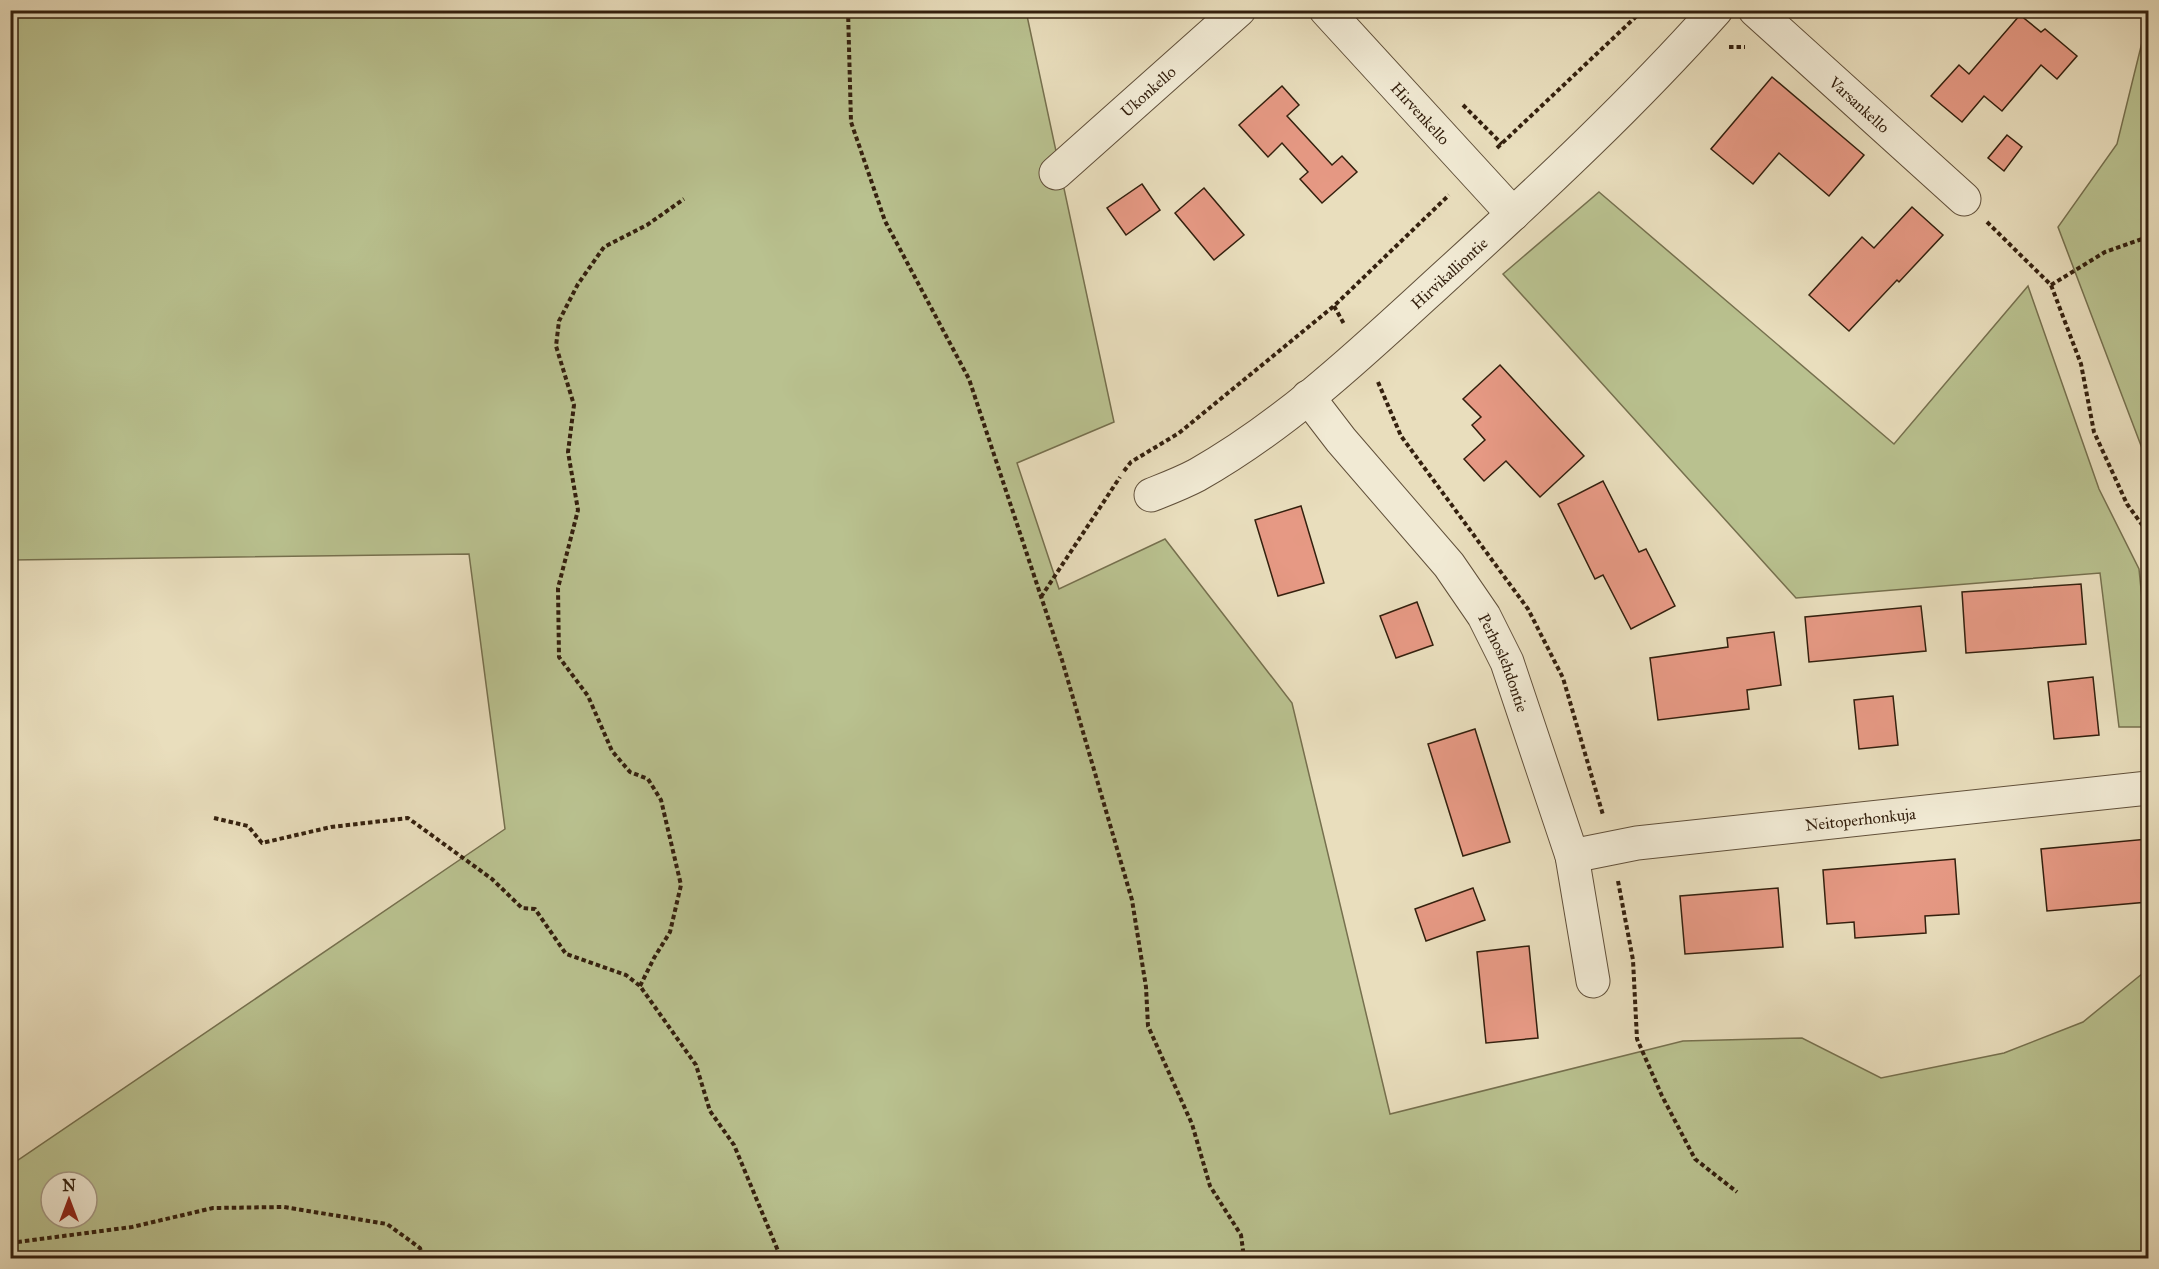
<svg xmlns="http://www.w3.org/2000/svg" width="2159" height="1269" viewBox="0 0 2159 1269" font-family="'IM FELL Great Primer',serif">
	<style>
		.green { fill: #b9c18f; stroke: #76704e; stroke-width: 1.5; fill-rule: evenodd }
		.building { fill: #e69984; stroke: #34200e; stroke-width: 1.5 }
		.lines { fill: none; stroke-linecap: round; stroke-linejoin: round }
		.minor-casing { stroke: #61503a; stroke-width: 35 }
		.path { stroke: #34200e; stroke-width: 4; stroke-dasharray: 4.5 3; stroke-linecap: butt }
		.minor { stroke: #f1ead4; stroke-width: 33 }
		.labels { text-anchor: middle; stroke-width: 4.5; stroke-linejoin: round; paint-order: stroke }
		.street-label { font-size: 16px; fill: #34200e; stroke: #f1ead4 }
	</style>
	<rect width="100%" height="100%" fill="#e9debd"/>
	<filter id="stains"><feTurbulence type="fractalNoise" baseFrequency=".00333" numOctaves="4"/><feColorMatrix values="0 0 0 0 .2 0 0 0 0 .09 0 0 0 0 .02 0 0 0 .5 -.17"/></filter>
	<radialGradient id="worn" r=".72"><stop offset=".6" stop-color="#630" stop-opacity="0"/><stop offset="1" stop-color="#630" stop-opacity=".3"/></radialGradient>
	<g class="green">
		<path d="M 10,11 L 1026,11 L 1114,422 L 1017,463 L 1059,589 L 1165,539 L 1292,703 L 1390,1114 L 1683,1041 L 1802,1038 L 1881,1078 L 2004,1053 L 2083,1022 L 2148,969 L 2148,1258 L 11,1258 L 11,1165 L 505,829 L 469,554 L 11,560 ZM 51,1182 L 87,1182 L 87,1218 L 51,1218 Z"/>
		<polygon points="2148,18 2148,464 2058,227 2117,144"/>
		<polygon points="1599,192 1894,444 2028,286 2099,489 2139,569 2148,660 2148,727 2119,727 2100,573 1796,598 1503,274"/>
	</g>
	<g class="building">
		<polygon points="2020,15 2041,32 2045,29 2077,56 2057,79 2041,65 2002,111 1984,96 1962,122 1931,96 1959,65 1969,74"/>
		<polygon points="1772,77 1864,155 1829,196 1779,153 1753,184 1711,149"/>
		<polygon points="1282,86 1299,105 1287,116 1332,165 1342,156 1357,172 1322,203 1300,179 1308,172 1282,143 1268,157 1239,125"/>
		<polygon points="2007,135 2022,147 2004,171 1988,158"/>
		<polygon points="1142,184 1160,210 1126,235 1107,208"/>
		<polygon points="1204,188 1244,235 1214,260 1175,213"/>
		<polygon points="1912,207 1943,235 1899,282 1897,280 1849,331 1809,295 1862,237 1874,248"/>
		<polygon points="1500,365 1584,456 1540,497 1506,461 1484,481 1464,459 1485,440 1472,425 1481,417 1463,399"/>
		<polygon points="1603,481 1639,552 1646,549 1675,606 1631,629 1603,575 1595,579 1558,504"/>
		<polygon points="1301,506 1324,583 1278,596 1255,520"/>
		<polygon points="2081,584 2086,644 1966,653 1962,592"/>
		<polygon points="1417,602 1433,645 1396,658 1380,616"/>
		<polygon points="1921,606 1926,651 1809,662 1805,617"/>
		<polygon points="1774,632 1781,685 1747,690 1749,709 1658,720 1650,658 1728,647 1727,638"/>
		<polygon points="2093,677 2099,735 2054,739 2048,682"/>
		<polygon points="1893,696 1898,745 1859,749 1854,700"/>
		<polygon points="1475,729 1510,842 1463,856 1428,744"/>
		<polygon points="2148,839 2148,902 2047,911 2041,849"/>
		<polygon points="1955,859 1959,914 1925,916 1926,933 1855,938 1854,922 1827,924 1823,870"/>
		<polygon points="1473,888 1485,920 1426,941 1415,909"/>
		<polygon points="1778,888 1783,947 1685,954 1680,896"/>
		<polygon points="1529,946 1538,1038 1486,1043 1477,952"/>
	</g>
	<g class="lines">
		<defs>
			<g id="minor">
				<path id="s1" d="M 1326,10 L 1513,214"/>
				<path id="s2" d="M 1755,10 L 1964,199"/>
				<path id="s3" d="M 1056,173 L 1239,10"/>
				<path id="s4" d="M 1308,397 L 1341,440 L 1449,565 L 1484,616 L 1507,662 L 1572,856 L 1593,981"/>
				<path id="s5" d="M 1151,495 C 1166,489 1182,483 1197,475 C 1291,422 1371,344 1451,271 C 1542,188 1633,103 1716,10"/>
				<path id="s6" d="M 1572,856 L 1637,843 L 2148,788"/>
			</g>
		</defs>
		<use href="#minor" class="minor-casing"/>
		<g class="path">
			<polyline points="848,10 851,122 885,221 969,379 1062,660 1132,900 1146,987 1148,1026 1192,1124 1210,1186 1241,1235 1244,1258"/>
			<polyline points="1729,47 1745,47"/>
			<polyline points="1463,105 1502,144"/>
			<polyline points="1497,148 1643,10"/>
			<polyline points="1987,222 2051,285 2081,364 2094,432 2127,504 2148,533"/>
			<polyline points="2051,285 2105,252 2148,237"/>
			<polyline points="1334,306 1344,324"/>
			<polyline points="1378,382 1401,436 1528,609 1563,678 1603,815"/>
			<polyline points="1124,471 1131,462 1179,433 1334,306 1449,195"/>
			<polyline points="1041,597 1120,477"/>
			<polyline points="214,818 248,826 262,843 331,827 408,818 492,879 522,908 535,909 566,954 626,975 640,986 696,1065 710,1111 734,1145 781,1258"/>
			<polyline points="1618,881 1633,960 1637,1039 1662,1096 1695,1159 1737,1192"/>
			<polyline points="640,986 654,958 670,932 681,885 661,800 648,779 630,772 612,751 588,696 559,657 558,588 578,510 568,452 574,405 556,346 559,321 578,284 604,247 647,225 684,199"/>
			<polyline points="10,1243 132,1227 213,1208 284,1207 387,1224 420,1248 423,1258"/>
		</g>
		<use href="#minor" class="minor"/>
	</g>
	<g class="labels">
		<g class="street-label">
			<text dy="6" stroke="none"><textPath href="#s3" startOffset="123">Ukonkello</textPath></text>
			<text dy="6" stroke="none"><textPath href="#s2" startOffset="141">Varsankello</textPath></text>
			<text dy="6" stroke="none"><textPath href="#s1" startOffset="140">Hirvenkello</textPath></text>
			<text dy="6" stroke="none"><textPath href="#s5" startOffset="374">Hirvikalliontie</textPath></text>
			<text dy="6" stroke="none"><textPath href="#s4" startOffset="332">Perhoslehdontie</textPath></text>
			<text dy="6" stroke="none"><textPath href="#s6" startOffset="291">Neitoperhonkuja</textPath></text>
		</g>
	</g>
	<rect width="2159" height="1269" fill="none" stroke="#e9debd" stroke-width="36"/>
	<rect x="12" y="12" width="2135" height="1245" fill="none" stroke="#34200e" stroke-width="3"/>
	<rect x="18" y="18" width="2123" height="1233" fill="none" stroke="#34200e" stroke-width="1.5"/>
	<g transform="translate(69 1200)"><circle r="28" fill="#f1ead4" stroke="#a59985" stroke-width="1.5"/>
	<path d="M0-4.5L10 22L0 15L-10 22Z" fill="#8f2418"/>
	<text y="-9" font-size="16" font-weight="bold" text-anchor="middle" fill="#34200e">N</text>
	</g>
	<rect width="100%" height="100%" filter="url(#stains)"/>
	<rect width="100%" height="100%" fill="url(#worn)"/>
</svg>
